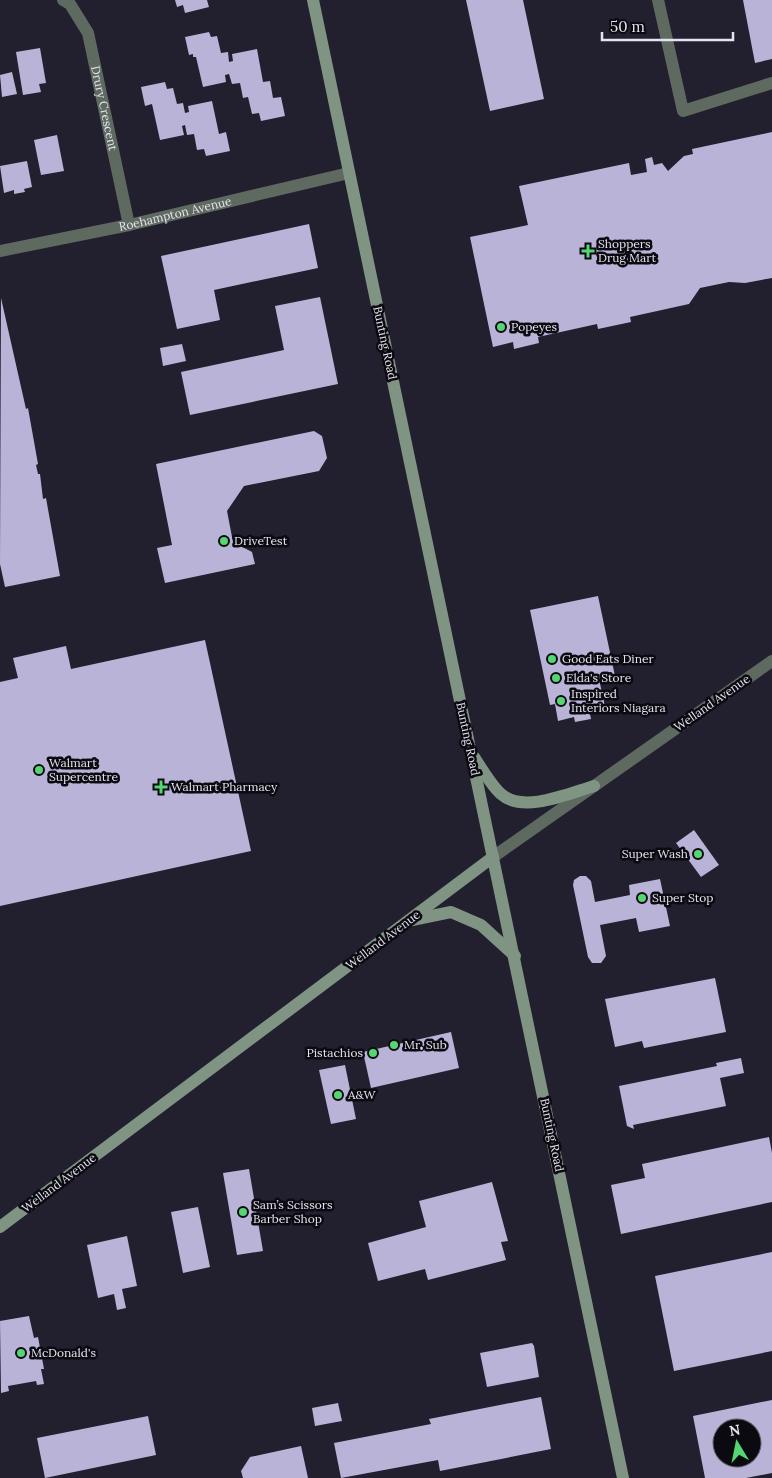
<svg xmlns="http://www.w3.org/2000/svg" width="772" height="1478" viewBox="0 0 772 1478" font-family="Lora,serif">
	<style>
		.building { fill: #bab3d8; fill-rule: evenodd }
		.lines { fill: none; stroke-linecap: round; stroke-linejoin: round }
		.minor { stroke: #5e6a5f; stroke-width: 12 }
		.tertiary { stroke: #5e6a5f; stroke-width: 12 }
		.secondary { stroke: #7f9482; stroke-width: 12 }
		.poi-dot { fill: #54d672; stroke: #0b0a11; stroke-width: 2 }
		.labels { text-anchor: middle; stroke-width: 5; stroke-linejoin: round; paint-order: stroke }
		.street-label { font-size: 12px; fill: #e5e3ef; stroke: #0b0a11 }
		.poi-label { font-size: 12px; fill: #e5e3ef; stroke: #0b0a11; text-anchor: start }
	</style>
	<rect width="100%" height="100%" fill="#221f2f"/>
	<g class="building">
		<polygon points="175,0 207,0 209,7 185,13 183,5 177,7"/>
		<polygon points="466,0 523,0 544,99 490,111"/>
		<polygon points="743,0 772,0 772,59 755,63"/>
		<polygon points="209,32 211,37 217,36 221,53 228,52 229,62 233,61 232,54 257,49 263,82 270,81 273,98 281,97 285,116 261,121 259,113 252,114 248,97 243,98 240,83 232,84 229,74 225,75 226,82 203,87 196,57 193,57 193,54 189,55 185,37"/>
		<polygon points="40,48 46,83 39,84 41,92 23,95 16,52"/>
		<polygon points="12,72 17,94 2,97 0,75"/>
		<polygon points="165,82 167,89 173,88 177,104 183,103 185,113 189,112 188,106 212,101 219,134 226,132 230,151 206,156 204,149 197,150 194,134 187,135 185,125 182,126 184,135 160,140 152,104 145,106 141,87"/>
		<polygon points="772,132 772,278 745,283 729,282 700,288 689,304 630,317 631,322 598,329 597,324 538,337 539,343 514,349 513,342 493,347 470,237 528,225 519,186 629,163 631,175 647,172 645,159 652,157 654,165 662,163 668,171 684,156 693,154 692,149"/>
		<polygon points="57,135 64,171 41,175 34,140"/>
		<polygon points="27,161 32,187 24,189 25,192 14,194 14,190 4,193 0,166"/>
		<polygon points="309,224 318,268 214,290 220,320 177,329 161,256"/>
		<polygon points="320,297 338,384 190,415 181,372 284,350 275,306"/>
		<polygon points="1,298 26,409 28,408 38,464 36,465 38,474 40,474 43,499 46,498 60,576 5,587 0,564"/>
		<polygon points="182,344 186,361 163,366 160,348"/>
		<polygon points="314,431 322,436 327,458 319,471 244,486 227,511 233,542 252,552 255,564 165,583 157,548 172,545 156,464"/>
		<polygon points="598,596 615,676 599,679 606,711 590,714 591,719 575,722 574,717 558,721 555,704 550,705 530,610"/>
		<polygon points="205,640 251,851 0,906 0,682 18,678 13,658 66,646 71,669"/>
		<polygon points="694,830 719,865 701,877 676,843"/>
		<polygon points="580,876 586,876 591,881 595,902 630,895 629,885 660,879 670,926 639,932 636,918 600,925 606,956 601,963 592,963 588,957 573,885 574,880"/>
		<polygon points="715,978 726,1032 644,1048 642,1041 615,1047 605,999"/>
		<polygon points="451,1032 459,1068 371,1088 363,1052"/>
		<polygon points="741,1058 744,1073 720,1078 726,1106 633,1125 634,1129 627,1126 619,1086 717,1066 716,1063"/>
		<polygon points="345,1065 356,1119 331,1124 319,1070"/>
		<polygon points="769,1137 772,1153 772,1202 621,1234 611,1185 645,1178 642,1164"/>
		<polygon points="249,1169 263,1251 237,1255 223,1173"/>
		<polygon points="492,1182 508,1241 501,1242 506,1260 428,1280 425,1269 378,1281 368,1243 426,1227 419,1201"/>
		<polygon points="198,1207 210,1267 183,1273 171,1212"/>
		<polygon points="127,1236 137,1286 122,1289 126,1308 117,1310 114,1294 98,1298 87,1245"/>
		<polygon points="772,1252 772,1351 674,1371 655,1276"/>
		<polygon points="29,1316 34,1338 38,1337 44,1369 41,1369 44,1384 37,1385 36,1381 8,1386 9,1391 1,1393 0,1321"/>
		<polygon points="532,1343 534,1346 539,1377 487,1387 480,1353"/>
		<polygon points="541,1397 551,1449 440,1471 438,1460 341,1478 334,1443 431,1424 429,1419"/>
		<path d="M 772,1400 L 772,1473 L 746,1478 L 705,1478 L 693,1416 ZM 722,1428 L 752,1428 L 752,1458 L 722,1458 Z"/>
		<polygon points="338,1403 342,1421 315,1426 312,1408"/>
		<polygon points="148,1416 156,1455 45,1478 37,1438"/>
		<polygon points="301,1446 308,1478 243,1478 241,1471 250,1457"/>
	</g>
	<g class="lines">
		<g class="minor">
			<path id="s1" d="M 63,0 L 70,4 L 88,33 L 129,225"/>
			<polyline points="658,0 683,111 772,83"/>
			<path id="s2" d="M 0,251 L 129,225 L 349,173"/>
		</g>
		<polyline class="tertiary" points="493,857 772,661"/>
		<g class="secondary">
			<polyline points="313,0 623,1478"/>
			<path d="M 474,757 C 482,769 491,785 501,794 C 523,814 570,793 594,786"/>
			<polyline points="412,920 451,912 481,925 515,956"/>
			<polyline points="0,1227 493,857"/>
		</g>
	</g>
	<g class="poi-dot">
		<path d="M585.5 243.5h5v5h5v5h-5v5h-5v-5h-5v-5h5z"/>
		<circle cx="501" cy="327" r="5"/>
		<circle cx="224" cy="541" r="5"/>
		<circle cx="552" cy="659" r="5"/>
		<circle cx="556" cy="678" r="5"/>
		<circle cx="561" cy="701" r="5"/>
		<circle cx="39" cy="770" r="5"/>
		<path d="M158.5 779.5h5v5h5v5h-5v5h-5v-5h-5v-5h5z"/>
		<circle cx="698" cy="854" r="5"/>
		<circle cx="642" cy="898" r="5"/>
		<circle cx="394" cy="1045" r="5"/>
		<circle cx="373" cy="1053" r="5"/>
		<circle cx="338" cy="1095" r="5"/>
		<circle cx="243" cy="1212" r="5"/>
		<circle cx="21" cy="1353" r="5"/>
	</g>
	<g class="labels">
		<g class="street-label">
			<text dy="4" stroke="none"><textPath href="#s1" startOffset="119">Drury Crescent</textPath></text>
			<text dy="4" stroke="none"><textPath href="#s2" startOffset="179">Roehampton Avenue</textPath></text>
			<text transform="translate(385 343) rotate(78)" y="4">Bunting Road</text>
			<text transform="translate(712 703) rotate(-35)" y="4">Welland Avenue</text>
			<text transform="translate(468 739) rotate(78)" y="4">Bunting Road</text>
			<text transform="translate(383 940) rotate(-37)" y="4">Welland Avenue</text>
			<text transform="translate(552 1135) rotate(78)" y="4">Bunting Road</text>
			<text transform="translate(59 1183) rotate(-37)" y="4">Welland Avenue</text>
		</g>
		<g class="poi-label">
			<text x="598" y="248">Shoppers<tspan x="598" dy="14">Drug Mart</tspan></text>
			<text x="511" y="331">Popeyes</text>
			<text x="234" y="545">DriveTest</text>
			<text x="562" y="663">Good Eats Diner</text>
			<text x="566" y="682">Elda's Store</text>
			<text x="571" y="698">Inspired<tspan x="571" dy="14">Interiors Niagara</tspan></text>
			<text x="49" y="767">Walmart<tspan x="49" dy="14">Supercentre</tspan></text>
			<text x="171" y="791">Walmart Pharmacy</text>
			<text x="688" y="858" text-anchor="end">Super Wash</text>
			<text x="652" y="902">Super Stop</text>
			<text x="404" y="1049">Mr. Sub</text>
			<text x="363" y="1057" text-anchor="end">Pistachios</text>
			<text x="348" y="1099">A&amp;W</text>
			<text x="253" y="1209">Sam’s Scissors<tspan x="253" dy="14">Barber Shop</tspan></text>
			<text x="31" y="1357">McDonald's</text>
		</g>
	</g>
	<g transform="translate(737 1443) rotate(350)"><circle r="24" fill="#0b0a11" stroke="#62616a"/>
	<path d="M0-4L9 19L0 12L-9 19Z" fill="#54d672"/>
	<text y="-8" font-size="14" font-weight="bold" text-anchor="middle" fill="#e5e3ef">N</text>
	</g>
	<path d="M602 32v8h131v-8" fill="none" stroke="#e5e3ef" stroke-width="2.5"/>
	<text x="610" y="32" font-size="15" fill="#e5e3ef" stroke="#0b0a11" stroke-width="4" paint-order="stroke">50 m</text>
</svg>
